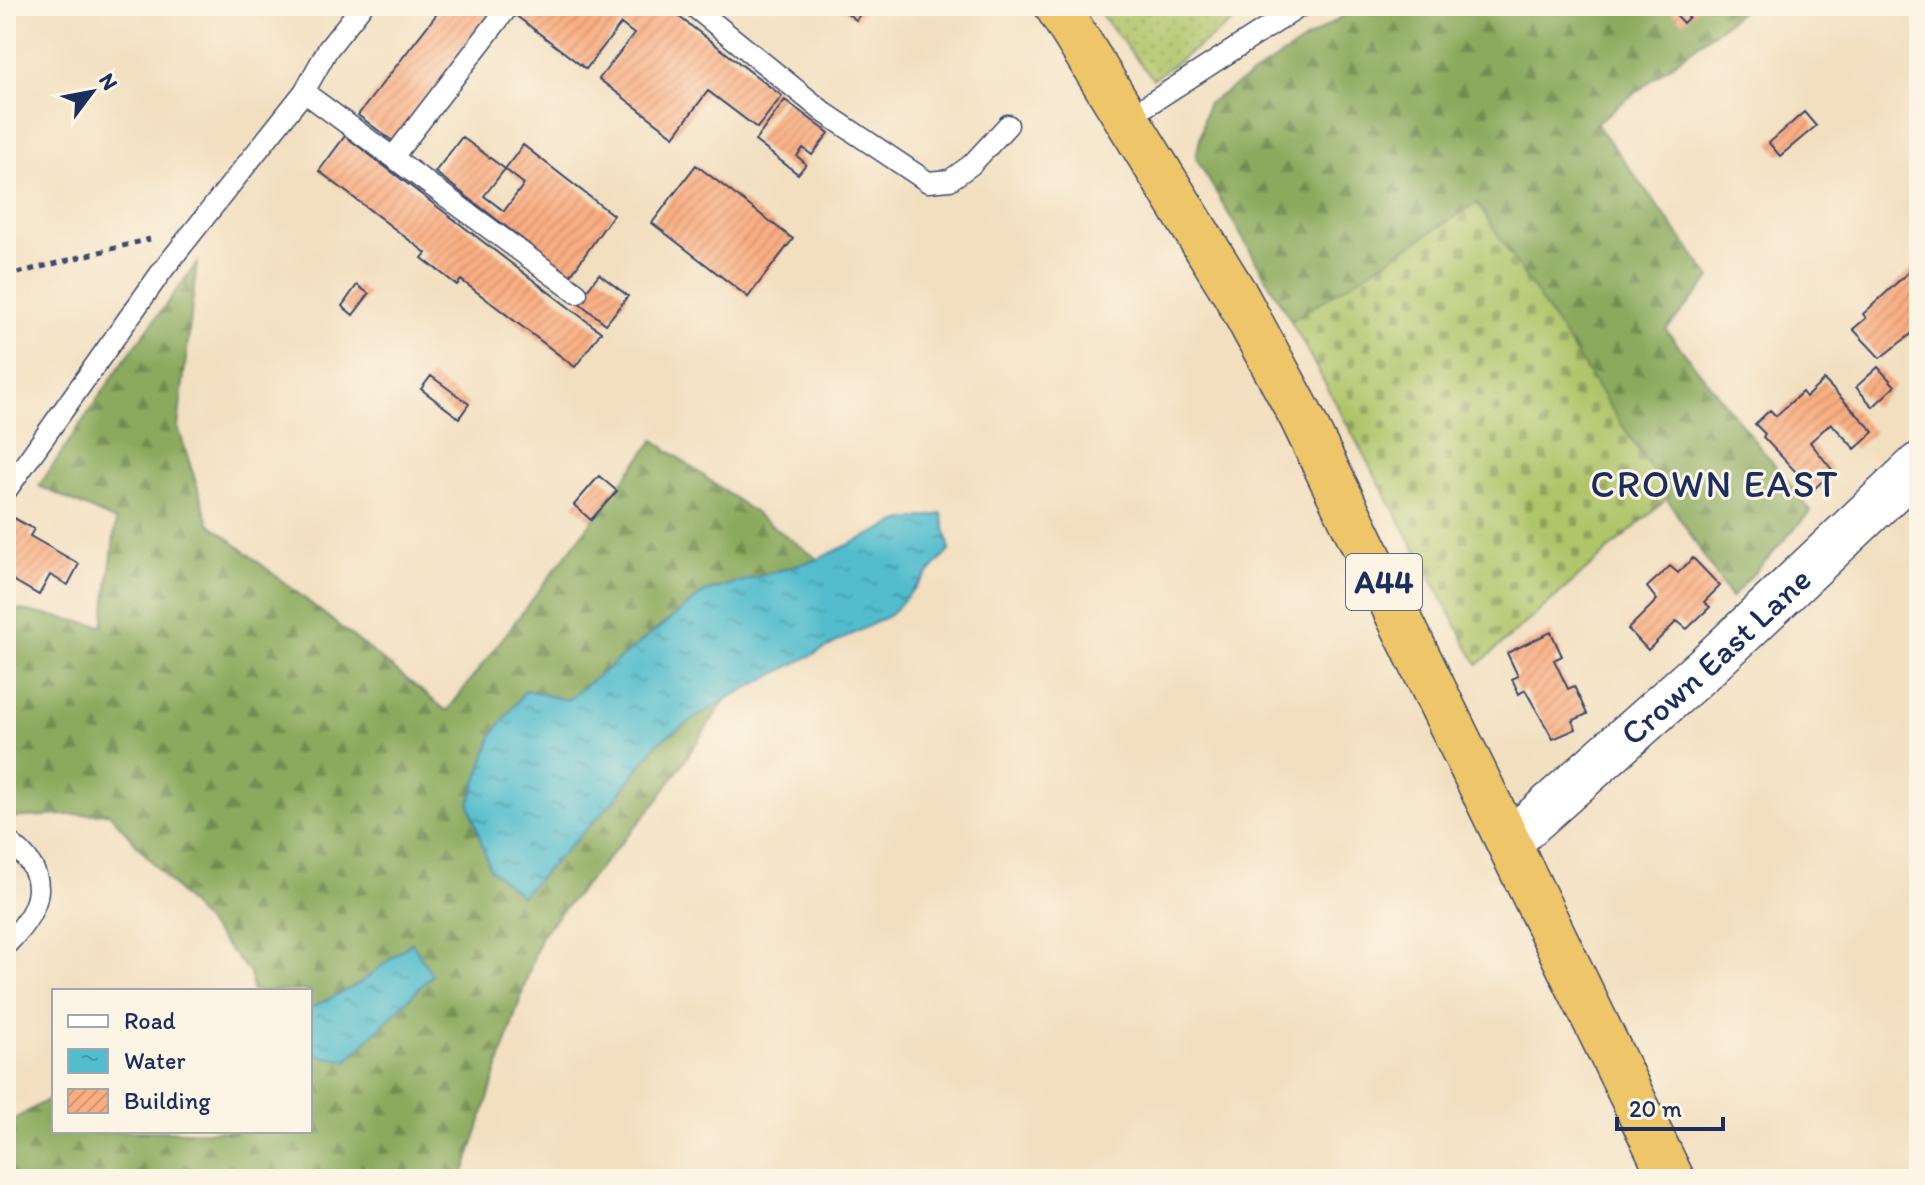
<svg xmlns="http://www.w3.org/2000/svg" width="1925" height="1185" viewBox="0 0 1925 1185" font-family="Itim,sans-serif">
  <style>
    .grass { fill: url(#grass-dots); stroke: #657a64; stroke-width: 2 }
    .forest { fill: url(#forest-firs); stroke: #536c5e; stroke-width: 2 }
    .cemetery { fill: url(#cemetery-stones); stroke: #657a64; stroke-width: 2 }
    .water { fill: url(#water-ripples); stroke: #367696; stroke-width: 2 }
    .building { fill: url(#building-hatch) }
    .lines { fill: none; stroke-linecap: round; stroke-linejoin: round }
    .service-casing { stroke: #3b496d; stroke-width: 23 }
    .tertiary-casing { stroke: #3b496d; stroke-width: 47 }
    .trunk-casing { stroke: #3b496d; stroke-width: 47 }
    .path { stroke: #3b496d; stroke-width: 5; stroke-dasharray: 6 6; stroke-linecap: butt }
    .service { stroke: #fff; stroke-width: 20 }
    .tertiary { stroke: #fff; stroke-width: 44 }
    .trunk { stroke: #eec569; stroke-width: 44 }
    .labels { text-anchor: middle; stroke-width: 6; stroke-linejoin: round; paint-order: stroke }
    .shield { fill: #fcf5e5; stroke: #5e6a86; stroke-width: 2 }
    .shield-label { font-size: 32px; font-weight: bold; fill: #1b2f5e }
    .street-label { font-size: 34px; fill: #1b2f5e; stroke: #fcf5e5 }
    .quarter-label { font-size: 38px; letter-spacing: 2px; fill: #1b2f5e; stroke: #fcf5e5 }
  </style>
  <defs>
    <pattern id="grass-dots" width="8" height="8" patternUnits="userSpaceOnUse" patternTransform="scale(2)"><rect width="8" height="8" fill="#afc569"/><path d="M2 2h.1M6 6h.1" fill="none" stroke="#8ea05a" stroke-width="1.8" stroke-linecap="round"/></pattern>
    <pattern id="forest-firs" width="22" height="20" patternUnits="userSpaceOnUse" patternTransform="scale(2)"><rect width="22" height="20" fill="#8baa5d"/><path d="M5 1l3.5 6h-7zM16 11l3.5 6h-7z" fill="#718b50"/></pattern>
    <pattern id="cemetery-stones" width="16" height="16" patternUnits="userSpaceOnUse" patternTransform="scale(2)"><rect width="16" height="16" fill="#afc569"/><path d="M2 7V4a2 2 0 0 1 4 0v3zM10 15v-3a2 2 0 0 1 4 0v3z" fill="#8ea05a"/></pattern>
    <pattern id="water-ripples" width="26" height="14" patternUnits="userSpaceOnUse" patternTransform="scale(2)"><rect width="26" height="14" fill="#52bdcd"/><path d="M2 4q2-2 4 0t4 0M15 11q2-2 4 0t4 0" fill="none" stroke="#439aaa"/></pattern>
    <pattern id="building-hatch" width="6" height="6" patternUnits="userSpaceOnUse" patternTransform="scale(2)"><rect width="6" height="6" fill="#f9ad81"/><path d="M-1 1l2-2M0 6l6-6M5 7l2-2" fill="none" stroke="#d59572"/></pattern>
  </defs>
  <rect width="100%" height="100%" fill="#fcf5e5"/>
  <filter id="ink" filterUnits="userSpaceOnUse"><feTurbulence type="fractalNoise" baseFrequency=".0125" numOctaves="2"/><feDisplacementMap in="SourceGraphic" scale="16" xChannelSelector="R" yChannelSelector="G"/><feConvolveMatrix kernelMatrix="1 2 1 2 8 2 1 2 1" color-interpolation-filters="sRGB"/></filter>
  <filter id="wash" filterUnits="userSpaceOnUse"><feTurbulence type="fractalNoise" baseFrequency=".006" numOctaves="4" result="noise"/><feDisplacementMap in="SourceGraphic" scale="32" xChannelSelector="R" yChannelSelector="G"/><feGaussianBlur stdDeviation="1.8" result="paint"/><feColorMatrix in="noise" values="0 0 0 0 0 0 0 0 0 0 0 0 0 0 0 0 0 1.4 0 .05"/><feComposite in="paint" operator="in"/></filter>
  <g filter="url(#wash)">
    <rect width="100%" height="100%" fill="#f2dfc0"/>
    <!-- grass -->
    <path class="grass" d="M1094,6H1255L1153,79Z"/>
    <!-- forest -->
    <path class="forest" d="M1358,6H1748L1596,123L1711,278L1666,330L1811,511L1731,598L1477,204L1291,321L1196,158L1207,104Z
      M197,263L178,427L209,523L447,711L654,440L818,559L705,592L567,700L614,801L659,741L726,699L656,803L541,935L462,1179H6V1124L54,1096V1131H310V991H252L250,973L109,813L6,818V607L103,626L116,521L39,486L120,366Z"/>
    <!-- cemetery -->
    <path class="cemetery" d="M1477,203L1669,497L1478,665L1291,321Z"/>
    <!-- water -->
    <path class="water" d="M942,514L950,550L890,615L726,699L659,741L614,801L521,896L490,869L469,804L493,734L526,690L567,700L705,592L818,559L900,521Z
      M412,942L432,975L347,1061L310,1054V1008L359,984Z"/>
    <g id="blocks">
      <!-- building -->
      <path class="building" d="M443,6H501L395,143L358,115Z
        M520,6H665L782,96L757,128L708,91L674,136L599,79L634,34L621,24L586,69L514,14Z
        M838,6H866L856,20Z
        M1667,6H1700L1683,23Z
        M785,100L829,133L812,155L803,148L797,156L806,164L798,174L755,141Z
        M1804,112L1816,126L1780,156L1769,143Z
        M345,136L601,332L575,367L461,280L457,285L422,258L426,253L319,171Z
        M462,137L505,169L484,196L504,211L524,184L505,169L523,145L613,215L570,276L435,172Z
        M696,165L793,239L748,297L652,223Z
        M1917,264L1919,328L1880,358L1853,329L1866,318L1863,314Z
        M599,274L628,296L606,324L578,302Z
        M357,285L369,294L353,315L342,306Z
        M1878,367L1895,386L1873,407L1856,387Z
        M431,376L469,404L459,418L421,389Z
        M1824,380L1874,432L1855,449L1831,423L1810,442L1833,471L1813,490L1763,437L1765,434L1755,424L1770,410L1776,416L1802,392L1806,397Z
        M599,476L617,491L591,520L574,505Z
        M14,518L34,529L30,536L79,564L68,585L50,575L39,595L6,576V532Z
        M1693,558L1720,586L1704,602L1710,607L1687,629L1677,621L1648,650L1628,629L1657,600L1647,587L1670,566L1678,573Z
        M1551,632L1562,656L1554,660L1568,689L1574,686L1587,714L1572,721L1576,729L1553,739L1525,690L1519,694L1512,679L1518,676L1507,653Z"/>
    </g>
  </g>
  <g filter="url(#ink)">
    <use href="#blocks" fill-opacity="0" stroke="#3b496d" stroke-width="2"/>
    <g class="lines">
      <!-- service casing -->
      <g class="service-casing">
        <path id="service" d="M693,6L825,113L928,182L950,180L971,165L1008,125
          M304,92L577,293
          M1129,117L1301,6
          M393,157L509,6
          M6,491L162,271L304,92L328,49L362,6
          M6,840C54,874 43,908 6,945"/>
      </g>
      <!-- tertiary casing -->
      <g class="tertiary-casing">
        <g id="tertiary">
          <path id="s1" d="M1509,842L1709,664L1919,465"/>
        </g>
      </g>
      <!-- trunk casing -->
      <g class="trunk-casing">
        <path id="trunk" d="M1057,6L1235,294L1299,412L1672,1179"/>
      </g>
      <!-- path -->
      <path class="path" d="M6,276L150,239"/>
      <!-- service -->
      <use href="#service" class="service"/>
      <!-- tertiary -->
      <use href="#tertiary" class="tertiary"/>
      <!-- trunk -->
      <use href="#trunk" class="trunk"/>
    </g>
  </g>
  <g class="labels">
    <!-- shield labels -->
    <rect class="shield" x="1346" y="554" width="76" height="56" rx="6"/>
    <g class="shield-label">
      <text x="1384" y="593">A44</text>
    </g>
    <!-- street labels -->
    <g class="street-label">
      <text dy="12" stroke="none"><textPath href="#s1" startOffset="278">Crown East Lane</textPath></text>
    </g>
    <!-- quarter labels -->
    <g class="quarter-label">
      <text x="1715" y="497">CROWN EAST</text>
    </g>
  </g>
  <!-- margin -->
  <rect width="1925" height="1185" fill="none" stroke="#fcf5e5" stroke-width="32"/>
  <!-- legend -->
  <rect x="52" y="989" width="260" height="144" fill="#fcf5e5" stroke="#a2a6af" stroke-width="2"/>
  <rect x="68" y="1015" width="40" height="12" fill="#ffffff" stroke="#a2a6af" stroke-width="2"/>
  <text x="124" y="1029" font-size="24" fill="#1b2f5e">Road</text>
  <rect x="68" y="1049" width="40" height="24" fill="url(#water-ripples)" stroke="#a2a6af" stroke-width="2"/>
  <text x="124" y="1069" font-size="24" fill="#1b2f5e">Water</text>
  <rect x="68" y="1089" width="40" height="24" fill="url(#building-hatch)" stroke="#a2a6af" stroke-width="2"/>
  <text x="124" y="1109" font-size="24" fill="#1b2f5e">Building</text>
  <!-- north arrow -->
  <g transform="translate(92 92) rotate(58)" stroke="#fcf5e5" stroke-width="6" paint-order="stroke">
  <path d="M0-6L14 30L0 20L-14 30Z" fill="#1b2f5e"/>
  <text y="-12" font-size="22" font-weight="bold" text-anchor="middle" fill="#1b2f5e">N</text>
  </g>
  <!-- scale -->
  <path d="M1617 1117v12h106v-12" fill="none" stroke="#1b2f5e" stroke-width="4"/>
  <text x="1629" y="1117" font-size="24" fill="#1b2f5e" stroke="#fcf5e5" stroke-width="6" paint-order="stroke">20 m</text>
</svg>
